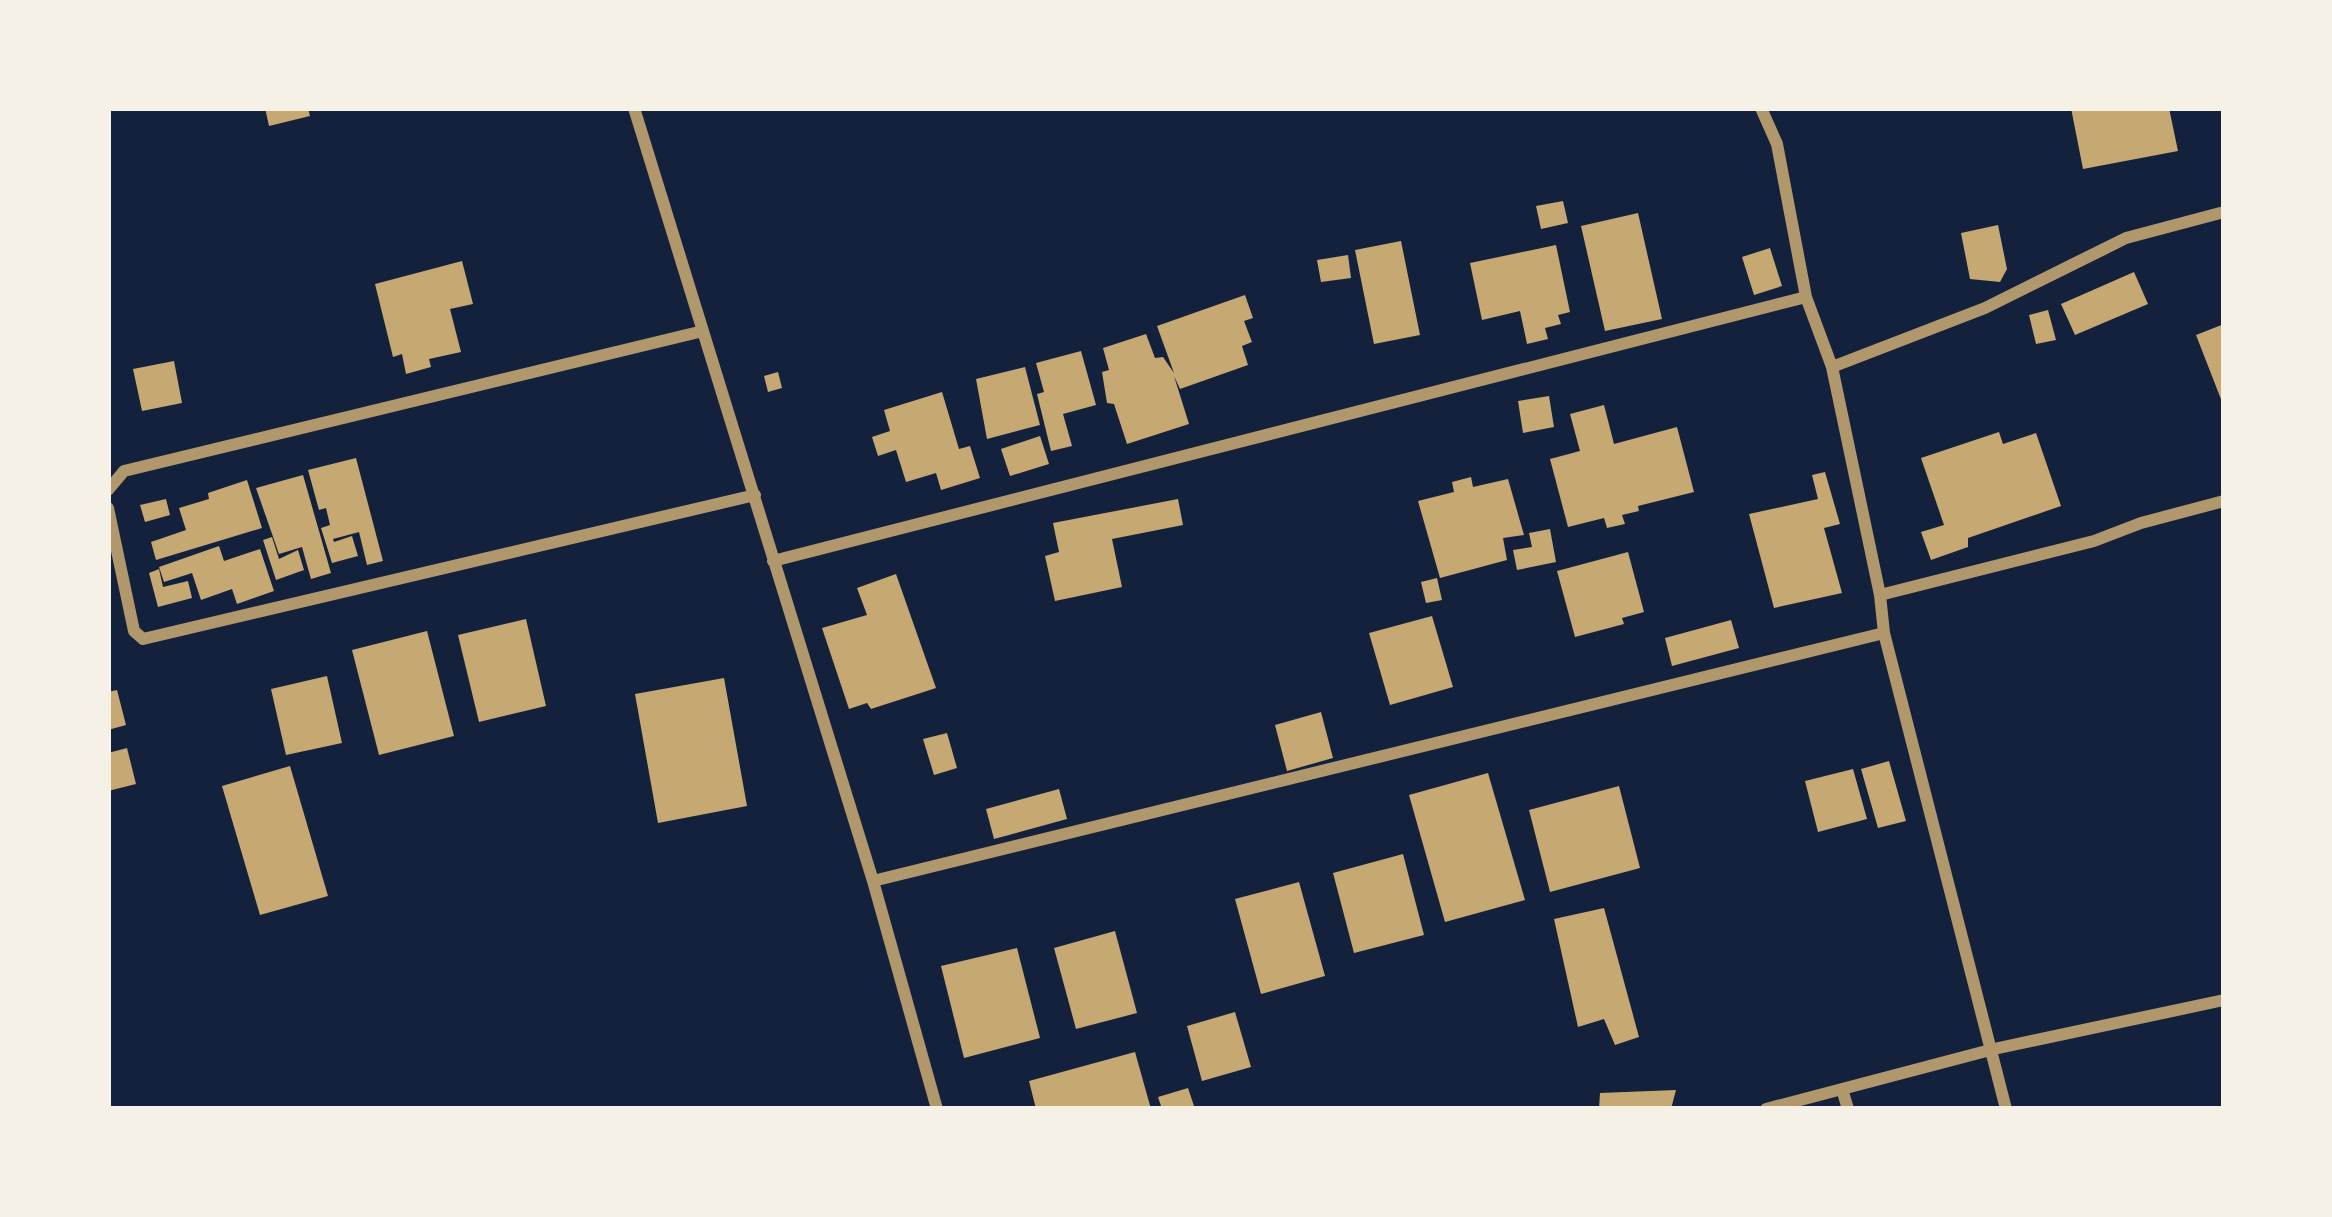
<svg xmlns="http://www.w3.org/2000/svg" width="2332" height="1217" viewBox="0 0 2332 1217" font-family="'Golos Text',sans-serif">
  <style>
    .building { fill: #c6a872 }
    .lines { fill: none; stroke-linecap: round; stroke-linejoin: round }
    .minor { stroke: #b1986c; stroke-width: 12 }
  </style>
  <rect width="100%" height="100%" fill="#14213d"/>
  <!-- building -->
  <path class="building" d="M265,108H308L310,116L269,126Z
    M2071,108H2169L2178,151L2083,169Z
    M1563,201L1568,223L1541,229L1536,206Z
    M1638,213L1662,319L1605,331L1581,226Z
    M1998,225L2007,269L2000,282L1970,279L1961,233Z
    M1401,241L1420,335L1374,344L1355,250Z
    M1556,245L1570,312L1558,315L1561,324L1545,328L1548,339L1527,344L1520,311L1482,320L1470,263Z
    M1770,248L1782,286L1754,295L1742,257Z
    M1348,255L1351,278L1321,282L1317,260Z
    M462,261L473,304L450,309L461,352L429,359L431,367L406,374L402,354L393,357L375,284Z
    M2134,272L2148,304L2075,335L2061,304Z
    M1245,295L1253,318L1244,321L1252,342L1242,346L1248,365L1180,389L1174,376L1189,424L1127,444L1114,404L1107,403L1102,372L1109,370L1103,348L1146,334L1155,358L1163,357L1174,373L1157,326Z
    M2048,310L2056,340L2036,344L2029,315Z
    M2224,324V407L2196,335Z
    M1081,351L1096,405L1063,414L1072,446L1051,451L1037,394L1044,392L1036,363Z
    M174,361L182,403L142,411L133,369Z
    M1025,367L1040,425L987,439L976,379Z
    M778,372L782,388L768,392L764,376Z
    M942,392L959,449L970,446L980,478L941,490L936,473L906,482L896,450L878,456L872,437L890,431L884,410Z
    M1549,396L1554,427L1523,433L1518,401Z
    M1604,405L1614,444L1677,427L1694,492L1638,506L1639,511L1622,515L1625,524L1607,528L1604,518L1568,527L1550,459L1580,451L1570,414Z
    M1999,432L2003,444L2036,433L2061,506L1968,538V547L1931,560L1921,532L1944,525L1921,458Z
    M1040,436L1049,464L1010,476L1001,449Z
    M356,458L383,561L367,565L359,532L333,539L334,542L352,536L358,556L332,563L321,528L330,525L326,508L319,510L308,470Z
    M1825,472L1840,524L1824,528L1842,593L1774,608L1749,514L1818,499L1812,475Z
    M303,475L331,573L311,579L302,547L279,554L256,488Z
    M1471,477L1473,487L1508,479L1524,535L1503,538L1507,560L1440,578L1418,501L1454,492L1452,482Z
    M247,480L262,528L156,560L151,542L186,530L179,508L209,499L208,493Z
    M166,499L170,515L145,522L140,505Z
    M1178,499L1183,525L1112,539L1122,587L1055,601L1045,556L1059,552L1053,523Z
    M1550,529L1556,562L1517,570L1513,550L1532,547L1529,533Z
    M272,537L279,559L298,550L304,570L276,580L263,540Z
    M219,546L224,561L260,549L274,591L237,604L232,589L201,600L192,573L164,582L159,567Z
    M1628,552L1644,612L1622,618L1624,624L1575,637L1557,571Z
    M159,569L163,587L188,581L192,598L158,607L149,573Z
    M896,574L936,688L871,709L867,703L849,709L822,628L867,615L857,588Z
    M1437,578L1442,600L1426,603L1421,582Z
    M1432,616L1453,687L1390,705L1369,633Z
    M526,619L546,706L479,722L458,635Z
    M1731,620L1739,648L1672,666L1665,638Z
    M427,631L454,736L379,755L352,650Z
    M327,676L342,743L286,755L271,689Z
    M724,678L747,806L658,823L635,694Z
    M117,690L126,725L108,730V692Z
    M1321,712L1333,758L1287,771L1275,725Z
    M947,733L957,768L934,775L923,739Z
    M127,748L136,784L108,791V753Z
    M1889,761L1906,821L1878,828L1861,769Z
    M290,766L328,896L260,915L222,786Z
    M1853,769L1867,819L1818,832L1805,781Z
    M1488,773L1525,900L1445,922L1409,795Z
    M1619,786L1640,868L1550,892L1529,810Z
    M1059,789L1067,819L994,839L986,809Z
    M1403,854L1424,935L1354,953L1333,873Z
    M1299,882L1325,976L1261,994L1235,899Z
    M1604,908L1639,1037L1615,1045L1604,1019L1578,1027L1554,919Z
    M1115,931L1137,1013L1076,1029L1054,948Z
    M1017,948L1040,1038L964,1058L941,966Z
    M1235,1012L1251,1067L1202,1081L1187,1026Z
    M1135,1052L1151,1109H1036L1029,1081Z
    M1188,1088L1195,1109H1162L1158,1097Z
    M1676,1090L1671,1109H1599L1600,1093Z"/>
  <g class="lines">
    <!-- minor -->
    <path class="minor" d="M634,108L873,881L937,1109
      M1761,108L1777,144L1806,297L1832,367L1880,595L1884,633L2006,1109
      M1832,367L1985,308L2126,238L2224,212
      M108,490L124,471L703,331
      M108,508L134,631L143,639L755,495
      M773,561L1806,297
      M1880,595L2094,541L2141,523L2224,501
      M873,881L1884,633
      M1842,1089L1848,1109
      M1766,1109L1994,1049L2224,1000"/>
  </g>
  <!-- border -->
  <rect width="2332" height="1217" fill="none" stroke="#f6f1e7" stroke-width="222"/>
</svg>
